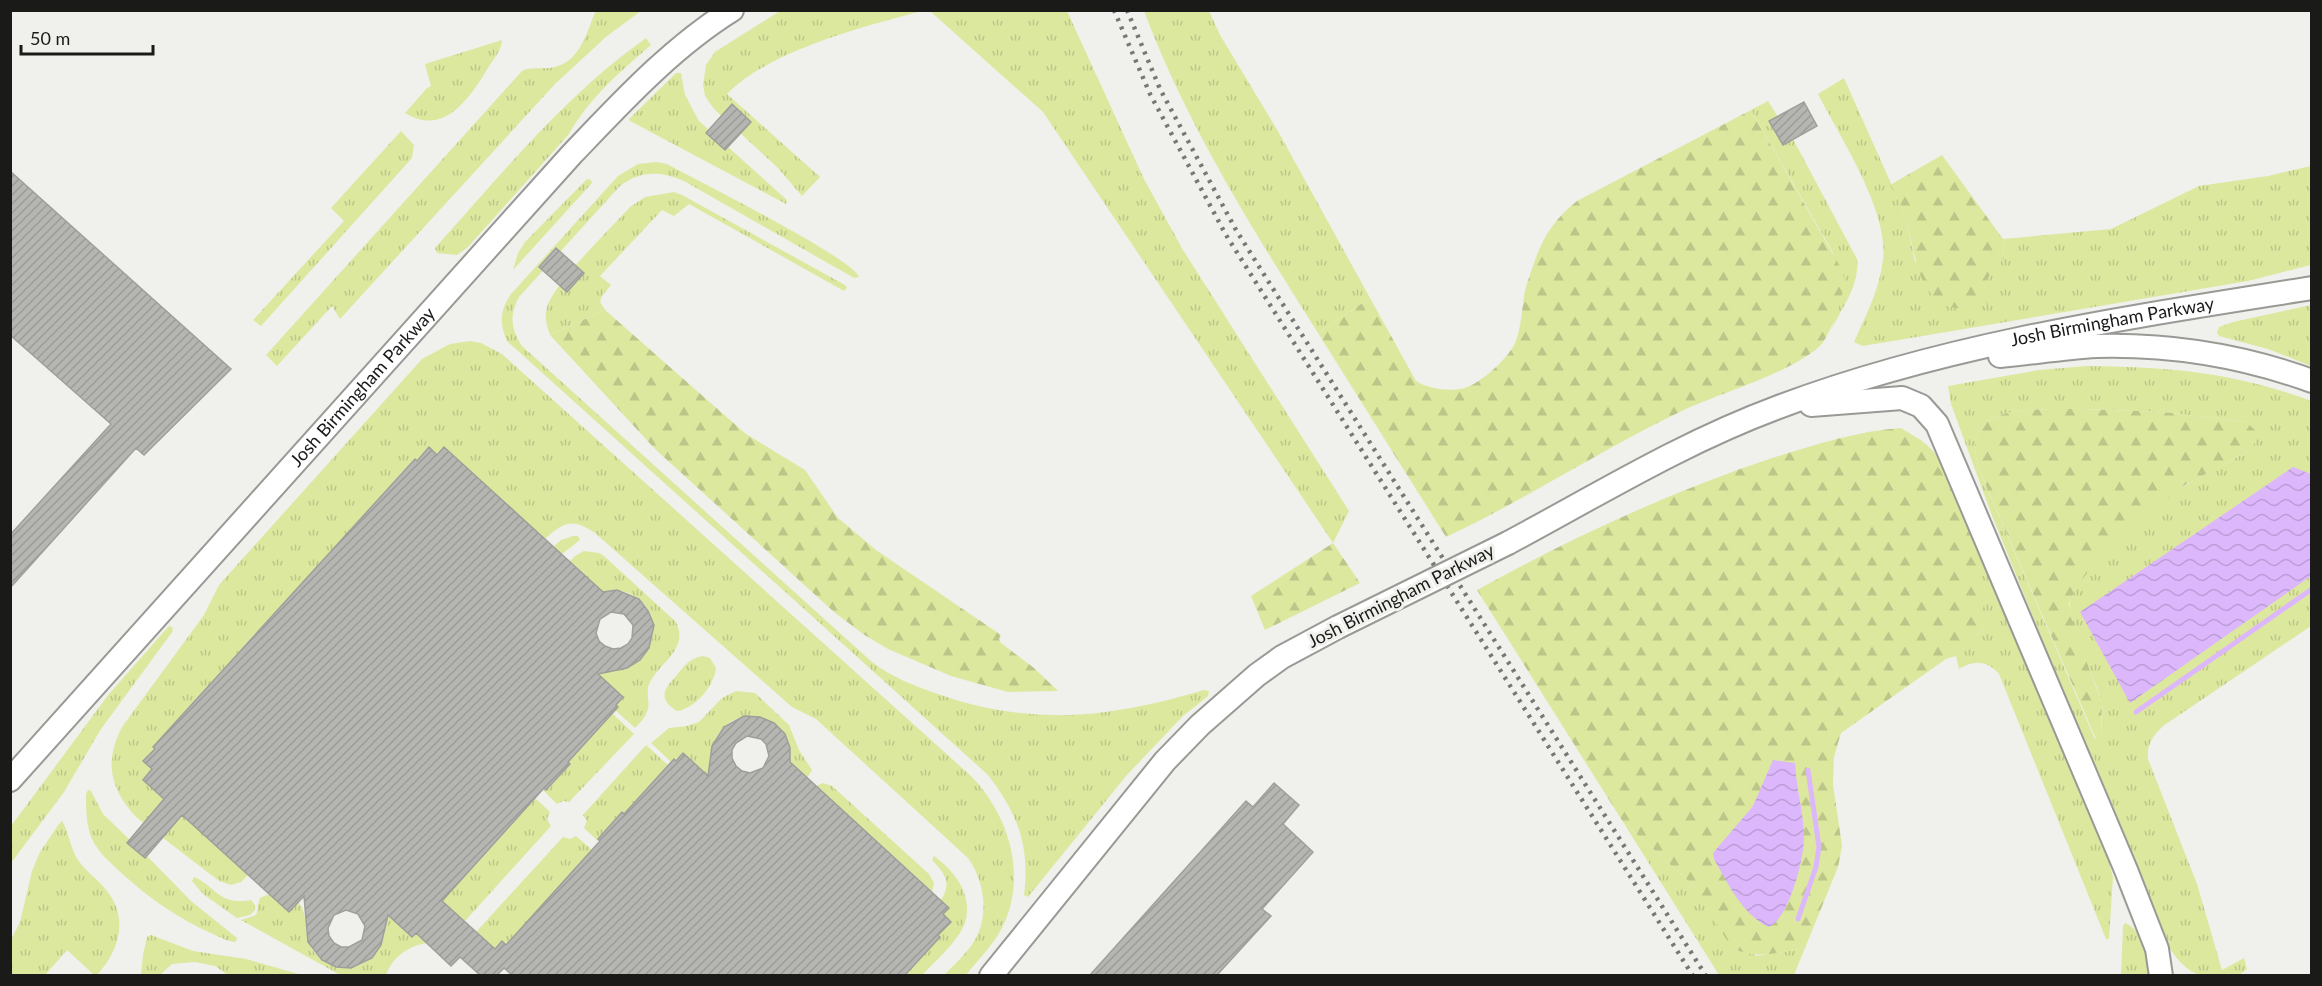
<svg xmlns="http://www.w3.org/2000/svg" width="2322" height="986" viewBox="0 0 2322 986" font-family="Lato,sans-serif">
  <style>
    .grass { fill: url(#grass-tufts); fill-rule: evenodd }
    .forest { fill: url(#forest-firs) }
    .water { fill: url(#water-waves) }
    .lines { fill: none; stroke-linecap: round; stroke-linejoin: round }
    .stream { stroke: #dcb7fc; stroke-width: 5 }
    .building { fill: url(#building-hatch); stroke: #9e9f9b; stroke-width: 1.5; fill-rule: evenodd }
    .secondary-casing { stroke: #999996; stroke-width: 26 }
    .secondary { stroke: #fff; stroke-width: 22 }
    .rail { stroke: #777775; stroke-width: 4.5; stroke-dasharray: 3 6; stroke-linecap: butt }
    .secondary-bridge-casing { stroke: #999996; stroke-width: 26; stroke-linecap: butt }
    .secondary-bridge { stroke: #fff; stroke-width: 22 }
    .labels { text-anchor: middle; stroke-width: 6; stroke-linejoin: round; paint-order: stroke }
    .street-label { font-size: 18px; fill: #1a1a19; stroke: #f0f0ed }
  </style>
  <defs>
    <pattern id="grass-tufts" width="24" height="20" patternUnits="userSpaceOnUse" patternTransform="scale(1.5)"><rect width="24" height="20" fill="#dde89f"/><path d="M3 7l-1-3M5 7V3M7 7l1-3M15 17l-1-3M17 17v-4M19 17l1-3" fill="none" stroke="#bdc688"/></pattern>
    <pattern id="forest-firs" width="22" height="20" patternUnits="userSpaceOnUse" patternTransform="scale(1.5)"><rect width="22" height="20" fill="#dde89f"/><path d="M5 1l3.5 6h-7zM16 11l3.5 6h-7z" fill="#bdc688"/></pattern>
    <pattern id="water-waves" width="16" height="10" patternUnits="userSpaceOnUse" patternTransform="scale(1.5)"><rect width="16" height="10" fill="#dcb7fc"/><path d="M0 5q4-4 8 0t8 0" fill="none" stroke="#bc9dd7"/></pattern>
    <pattern id="building-hatch" width="6" height="6" patternUnits="userSpaceOnUse" patternTransform="scale(1.5)"><rect width="6" height="6" fill="#b5b6b2"/><path d="M-1 1l2-2M0 6l6-6M5 7l2-2" fill="none" stroke="#9b9c98"/></pattern>
  </defs>
  <rect width="100%" height="100%" fill="#f0f0ed"/>
  <!-- grass -->
  <path class="grass" d="M596,10L641,11L607,36L555,84L340,319L332,306L277,366L266,355L522,71C532,66 543,70 555,67C580,61 587,32 596,10Z
    M780,11H922C865,26 768,51 727,94L820,177L802,196L777,167L714,109L705,96L703,85L706,65L715,52Z
    M930,11H1067L1144,179L1183,250L1349,511L1333,543L1043,112Z
    M1144,11H1209L1220,35L1279,133L1370,298L1318,333C1253,230 1187,125 1144,11Z
    M646,38L651,45C621,71 589,98 569,134L468,247L457,255L437,253L435,248C501,175 565,95 646,38Z
    M502,40C502,49 493,60 488,68C469,99 444,137 405,113L427,88L431,86L425,64Z
    M676,73H681L685,95L699,121L787,200L786,204L630,121L629,119Z
    M1844,78L1906,217L1915,262L1985,280L2004,258L2003,239L2111,229L2199,186L2268,176L2311,166V265L2248,281L1863,346L1854,342C1866,315 1880,289 1883,259C1889,211 1840,137 1818,94Z
    M1768,101L1778,117L1770,122L1782,144L1793,139L1857,259C1860,285 1842,308 1831,330L1844,284L1832,251L1751,110Z
    M401,131L414,145L412,158L261,326L253,320L344,221L331,208Z
    M657,162L667,164C694,179 853,258 859,277L854,278L684,181C661,171 641,170 620,186L519,297C509,315 511,329 522,346L872,662C891,677 915,686 938,694C1032,727 1110,718 1204,690L1209,691L1208,696L1183,716L1126,776L1028,897L1024,895C1030,846 1018,814 988,775L507,341C499,323 500,310 511,294L618,176L638,164Z
    M587,179L591,180L592,183L513,270L518,253L525,242Z
    M674,192L682,195L845,285L847,288L844,291L689,204L674,216L662,210L600,276L611,285L602,296L600,302L605,310L550,335C547,326 544,318 547,308C552,285 612,227 630,207L645,197Z
    M2311,305V366L2268,349L2219,336L2217,333L2219,327L2233,322Z
    M470,341L481,343L502,354L971,776C1009,815 1028,876 1002,928C993,945 978,960 966,975H944C954,965 965,955 973,943C990,917 985,882 968,858L816,719L792,707L595,533C573,518 564,521 545,539L444,448L437,455L429,447L417,461L414,459L295,592L283,624L272,615L153,747L155,749L144,761L152,769L143,780L248,875L241,882L231,885L219,881L136,817C110,789 104,762 122,727L204,615L219,585L422,359L450,344Z
    M2087,366C2170,367 2233,372 2311,401V626L2163,726C2152,737 2147,744 2148,759L2197,884L2222,970L2244,958L2247,969L2239,975C2228,975 2211,979 2200,975C2183,970 2172,952 2163,938L1991,513L1951,404L1948,386L2039,370ZM2082,409L2163,412L2246,422L2250,450C2229,462 2206,472 2186,485C2159,501 2069,574 2070,605C2071,638 2092,669 2101,700C2104,711 2101,725 2101,737L2095,739L1978,467C1977,461 1975,454 1975,448C1972,401 2052,410 2082,409Z
    M1972,523L2106,850L2113,877L2109,939H2106L1999,674C1987,660 1974,660 1959,669L1956,656L1984,628Z
    M573,536H578L580,540L562,554L553,547L561,540Z
    M584,551L599,553L604,556L676,622C689,649 661,661 650,682C645,691 650,700 648,709C646,717 640,723 635,728L615,710L617,708L616,705L623,697L606,690L562,610L627,668C658,654 664,609 630,594C620,589 612,592 602,592C596,592 589,590 583,589L590,580L570,561L575,556Z
    M169,626L172,627L173,631L101,729L64,792L11,863V826L109,694Z
    M703,656L710,658L716,668C714,686 695,709 677,711C658,699 663,690 676,676C684,666 690,658 703,656Z
    M736,691L755,693L789,725L799,750L812,770L807,778L790,763C795,712 729,697 713,746L776,805L692,769L696,765L683,753L676,761L674,759L671,762L651,743L669,728L687,726L699,722L722,698Z
    M612,713L634,734L569,802L563,801L557,804L543,790H546L570,764L568,762Z
    M646,745L668,765L624,814L622,813L599,842L584,828L587,821L583,815Z
    M823,783L832,786L929,874L934,883L932,892L816,786Z
    M88,790L91,791L103,814L130,840L128,843L145,858L147,856L191,901L237,938L236,942C229,942 222,938 215,935C178,919 149,898 119,871C109,861 98,852 92,839C86,825 86,809 86,794Z
    M535,798L550,812L547,819L551,826L465,921L459,916L452,922L436,907Z
    M62,821C69,832 70,848 78,860C86,872 99,880 107,891C129,919 119,951 97,975H92L93,974L67,950L45,975H11V940L20,922L32,871L40,852L59,824Z
    M1623,822L1694,886L1713,914L1756,956L1805,948L1794,975H1719Z
    M576,836L592,850L506,945L502,942L489,956L476,932L563,837L570,839Z
    M934,856C959,874 978,903 960,933C950,948 935,962 922,975L905,976L940,937L938,935L951,922L943,914L949,908L941,900C952,883 945,873 932,860Z
    M336,861L412,937L431,916L427,943C407,946 393,957 386,975L342,976L241,920C263,913 254,918 260,898L269,894L298,902C311,917 301,937 315,953C342,985 386,962 385,923Z
    M194,877C216,886 218,906 251,900L255,905V910L250,915L237,918L203,894L192,881Z
    M2125,923C2144,931 2149,957 2148,975L2121,976L2123,926Z
    M151,935L193,951L246,959L302,975H228L215,966L195,962L172,964L160,975H141L143,955L147,937Z"/>
  <!-- forest -->
  <path class="forest" d="M1751,110L1842,270C1843,274 1845,279 1844,283C1843,298 1830,336 1820,346C1790,373 1727,391 1688,408C1605,447 1529,498 1446,537L1318,333L1370,298L1416,381C1429,389 1450,392 1465,388C1481,383 1510,357 1516,341C1521,327 1522,310 1524,296C1525,287 1529,278 1532,269C1541,240 1553,220 1577,201Z
    M1942,155L2003,239L2004,258L1986,280L1992,299C1985,307 1974,310 1963,309C1916,306 1916,253 1906,219C1903,207 1896,196 1890,185Z
    M605,310L746,434L805,470L838,518L876,550L1001,635L999,639L1001,643L1034,668L1058,691L1008,692L951,676L888,649L863,634L834,612L655,449L550,335Z
    M2082,409L2163,412L2246,422L2255,430L2257,439L2250,450L2185,485L2130,528L2102,555L2076,587L2069,603L2074,628L2102,703L2101,737L2096,739L1978,467C1977,461 1975,454 1975,448C1972,401 2052,410 2082,409Z
    M1901,428C1910,434 1921,439 1928,446C1973,488 1984,570 1984,628L1956,656L1946,659L1841,733L1834,757L1833,784L1842,846L1838,867L1805,948C1780,952 1754,961 1731,947L1694,886L1623,822L1477,590C1571,538 1670,492 1772,458C1814,445 1857,431 1901,428Z
    M1333,543L1360,583L1265,630L1251,596Z"/>
  <!-- water -->
  <path class="water" d="M2293,467L2311,474V576L2130,703L2080,612Z
    M1773,760L1795,763C1796,788 1804,813 1804,838C1804,859 1789,918 1769,927C1743,916 1727,882 1714,859L1713,853L1753,806Z"/>
  <g class="lines">
    <!-- stream -->
    <path class="stream" d="M2136,712L2312,589
      M1798,919L1816,867L1819,847L1808,770"/>
  </g>
  <!-- building -->
  <path class="building" d="M1804,102L1817,126L1783,145L1769,121Z
    M732,104L751,122L725,150L706,133Z
    M10,171L231,369L144,455L136,448L10,588V535L111,424L10,335Z
    M556,248L584,273L567,292L539,267Z
    M429,447L437,455L444,447L603,592L617,590L639,599L648,611L654,625L649,648L640,660L627,668L598,674L623,697L616,705L618,707L568,762L570,764L546,790L544,788L442,901L495,949L502,941L506,945L600,841L598,839L622,812L624,814L674,759L676,761L683,753L708,776L712,746L724,727L744,716L760,717L774,723L785,734L790,748V762L949,908L943,914L951,922L938,935L940,937L905,975H512L504,968L497,975H480L460,957L451,966L416,933L412,937L388,915L381,945L372,958L351,968L336,967L322,960L308,942L304,896L289,912L182,815L145,858L127,843L164,799L143,780L152,769L143,761L155,749L153,747L415,459L417,461ZM611,612L624,614L633,625L632,638L628,644L621,648L613,649L605,646L599,641L596,633L600,619ZM747,736L761,739L766,744L769,756L763,768L750,773L742,771L736,766L732,758V750L736,743ZM346,910L358,914L365,926L362,940L349,947H341L334,943L329,936L328,928L334,915Z
    M1274,783L1299,805L1283,824L1313,852L1262,909L1271,916L1217,975H1090L1246,801L1253,807Z"/>
  <g class="lines">
    <!-- secondary casing -->
    <g class="secondary-casing">
      <g id="secondary">
        <path d="M2000,356C2032,353 2064,348 2096,346C2169,344 2243,356 2312,381"/>
        <path d="M1811,405L1902,398L1921,406L1937,424L2126,870L2157,949L2161,976"/>
        <path id="s1" d="M1508,543C1596,496 1682,443 1776,408C1947,343 2131,317 2312,288"/>
        <path id="s2" d="M10,780L572,154C621,103 671,48 732,10"/>
        <path d="M991,976L1165,761L1200,725L1257,675L1282,657L1338,627"/>
      </g>
    </g>
    <!-- secondary -->
    <use href="#secondary" class="secondary"/>
    <!-- rail -->
    <path class="rail" d="M1114,10L1150,94L1226,235L1693,976
      M1127,10L1160,89L1236,230L1706,976"/>
    <!-- secondary-bridge casing -->
    <g class="secondary-bridge-casing">
      <path id="secondary-bridge" d="M1338,627L1508,543"/>
    </g>
    <!-- secondary-bridge -->
    <use href="#secondary-bridge" class="secondary-bridge"/>
  </g>
  <g class="labels">
    <!-- street labels -->
    <g class="street-label">
      <text dy="6" stroke="none"><textPath href="#s1" startOffset="648">Josh Birmingham Parkway</textPath></text>
      <text dy="6" stroke="none"><textPath href="#s2" startOffset="528">Josh Birmingham Parkway</textPath></text>
      <text transform="translate(1401 596) rotate(-27)" y="6">Josh Birmingham Parkway</text>
    </g>
  </g>
  <!-- border -->
  <rect width="2322" height="986" fill="none" stroke="#1a1a19" stroke-width="24"/>
  <!-- scale -->
  <path d="M21 45v9h132v-9" fill="none" stroke="#1a1a19" stroke-width="3"/>
  <text x="30" y="45" font-size="18" fill="#1a1a19" stroke="#f0f0ed" stroke-width="4.5" paint-order="stroke">50 m</text>
</svg>
